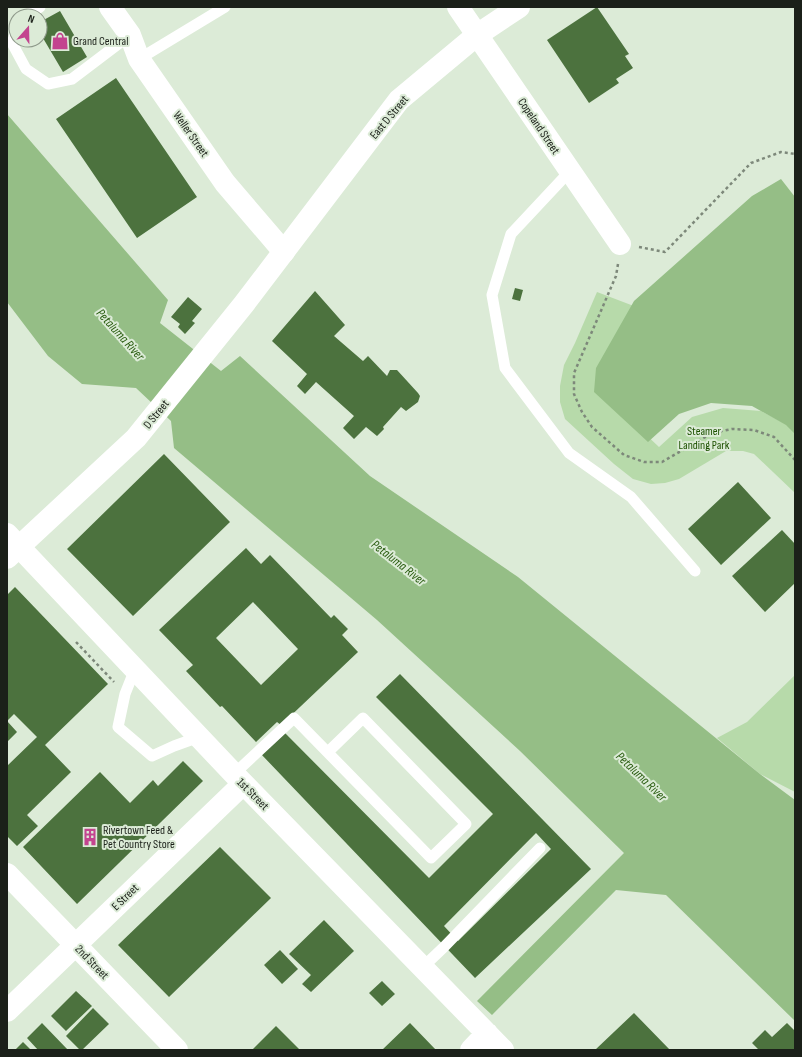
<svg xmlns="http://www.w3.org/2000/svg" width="802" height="1057" viewBox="0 0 802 1057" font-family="'Sofia Sans Condensed',sans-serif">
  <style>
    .green { fill: #b7daaa }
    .water { fill: #95be86 }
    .building { fill: #4c723e; fill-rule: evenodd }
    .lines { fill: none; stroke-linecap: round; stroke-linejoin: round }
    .path { stroke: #7d887a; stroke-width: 2.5; stroke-dasharray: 3 3; stroke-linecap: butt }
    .lane { stroke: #fff; stroke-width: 11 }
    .street { stroke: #fff; stroke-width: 22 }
    .secondary { stroke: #fff; stroke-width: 22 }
    .labels { text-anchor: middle; stroke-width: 4; stroke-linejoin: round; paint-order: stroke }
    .poi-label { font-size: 12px; fill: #1b2019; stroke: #dcebd7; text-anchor: start }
    .street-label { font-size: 12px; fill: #1b2019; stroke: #dcebd7 }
    .park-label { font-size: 12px; fill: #1d5100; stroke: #dcebd7 }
    .water-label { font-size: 13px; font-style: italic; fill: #275a0d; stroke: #dcebd7 }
  </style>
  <rect width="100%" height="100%" fill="#dcebd7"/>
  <!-- green -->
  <path class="green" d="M597,292L639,308L602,393L659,447L692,417L723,408L761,411L795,429V493L754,454L743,451H726L679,479L665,483L651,484L633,479L614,464L565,419L560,402V386L564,365L575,343Z
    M795,675V792L760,774L717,738L747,722Z"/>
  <!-- water -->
  <path class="water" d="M7,114L168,300L160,323L221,371L240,356L370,476L518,577L760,774L795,800V1021L666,895L616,890L492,1015L477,1001L624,853L520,751L377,620L174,448L171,421L136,388L82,384L48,356L7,302Z
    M781,179L795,197V434L786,425L752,406L711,403L679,414L648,442L594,392L596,368L634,301L752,196Z"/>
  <!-- building -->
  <path class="building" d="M597,7L629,54L625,56L633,68L616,79L619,83L589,103L547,40Z
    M60,11L87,57L63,72L40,33V22Z
    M116,78L197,197L137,238L56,119Z
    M515,288L523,290L520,301L512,299Z
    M315,291L345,325L334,336L363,361L368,356L387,376L390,370H397L418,393L420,396L418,402L406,411L401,407L383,427L384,429L377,436L366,427L354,439L343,428L354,416L316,382L305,394L297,386L307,374L272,341Z
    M188,297L202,309L192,321L195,323L185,334L178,327L180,324L171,317Z
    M164,454L230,522L133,616L67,549Z
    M738,482L771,518L721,565L688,529Z
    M782,530L795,544V583L765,612L732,576Z
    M246,548L261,564L270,555L331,618L334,615L348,629L342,635L358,652L281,725L277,722L256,742L222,706L220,707L186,671L193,665L159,630ZM253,602L298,649L261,685L216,638Z
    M15,587L108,684L45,745L71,772L27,815L38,826L17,846L7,836V766L37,737L14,714L7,721V595Z
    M400,674L591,869L475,978L261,754L284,732L429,878L493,814L376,697ZM536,833L551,849L458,941L444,926Z
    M7,721L17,732L7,742Z
    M183,761L203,781L77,904L23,847L100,772L130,803L153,780L158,786Z
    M220,847L271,898L169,997L118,945Z
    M324,920L354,951L311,992L302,984L311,975L289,954Z
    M280,950L298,969L282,984L264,965Z
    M382,981L395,994L382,1006L369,993Z
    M76,991L92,1006L66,1031L51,1016Z
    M93,1008L109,1024L82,1050H80L66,1036Z
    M634,1013L670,1050H595Z
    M42,1023L68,1050H38L27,1038Z
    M410,1023L436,1050H382Z
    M787,1023L795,1031V1050H759L752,1043L765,1030L772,1037Z
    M276,1026L300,1050H252Z
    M23,1042L31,1050H15Z"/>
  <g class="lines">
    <!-- path -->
    <path class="path" d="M639,247L665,252L751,163L781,152L795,154
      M618,264L616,276L574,373V394L582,412L592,427L624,455L644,462H662L712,433L732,429L754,430L774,437L795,460
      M76,642L114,682"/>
    <!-- lane -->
    <path class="lane" d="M26,16L40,7
      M16,31L12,43L26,69L48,84L72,79L130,35
      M139,59L225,7
      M570,171L511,234L492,295L505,368L569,453L631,497L695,571
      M135,669L125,694L118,727L152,756L174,746L199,737
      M234,774L294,718L431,858L466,824L363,718L328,752
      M423,967L444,947L540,848"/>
    <!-- street -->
    <path class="street" d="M110,7L130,35L139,59L225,183L284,252
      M458,7L620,244
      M7,534L234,774L503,1050
      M7,874L177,1050
      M7,1011L243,784
      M471,1050L487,1033"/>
    <!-- secondary -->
    <path class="secondary" d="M7,558L136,438L244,304L399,100L477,35L519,7"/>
  </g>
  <!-- icons -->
  <defs>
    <g id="shop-bare" transform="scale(1.38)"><path d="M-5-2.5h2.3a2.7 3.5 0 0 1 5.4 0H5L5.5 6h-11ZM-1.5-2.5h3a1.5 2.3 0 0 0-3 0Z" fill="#c3448f" stroke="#dcebd7" stroke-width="2.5" paint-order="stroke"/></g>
    <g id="building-bare" transform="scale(1.38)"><path d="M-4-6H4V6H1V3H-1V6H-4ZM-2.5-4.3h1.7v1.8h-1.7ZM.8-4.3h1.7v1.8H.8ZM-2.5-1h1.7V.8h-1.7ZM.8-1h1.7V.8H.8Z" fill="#c3448f" stroke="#dcebd7" stroke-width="2.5" paint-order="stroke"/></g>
  </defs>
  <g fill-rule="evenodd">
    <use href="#shop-bare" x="60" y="41"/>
    <use href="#building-bare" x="90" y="837"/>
  </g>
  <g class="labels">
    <!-- poi labels -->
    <g class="poi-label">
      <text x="73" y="45">Grand Central</text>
      <text x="103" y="834">Rivertown Feed &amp;<tspan x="103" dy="14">Pet Country Store</tspan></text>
    </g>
    <!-- street labels -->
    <g class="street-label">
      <text transform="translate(389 117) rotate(-50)" y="4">East D Street</text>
      <text transform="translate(539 126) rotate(56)" y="4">Copeland Street</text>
      <text transform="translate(191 134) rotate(55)" y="4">Weller Street</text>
      <text transform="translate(156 414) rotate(-51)" y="4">D Street</text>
      <text transform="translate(253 794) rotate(45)" y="4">1st Street</text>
      <text transform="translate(125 897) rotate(-44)" y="4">E Street</text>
      <text transform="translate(92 962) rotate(46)" y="4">2nd Street</text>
    </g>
    <!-- park labels -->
    <g class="park-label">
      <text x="704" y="435">Steamer<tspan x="704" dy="14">Landing Park</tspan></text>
    </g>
    <!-- water labels -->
    <g class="water-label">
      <text transform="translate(121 334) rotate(48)" y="5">Petaluma River</text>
      <text transform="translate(399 562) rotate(38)" y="5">Petaluma River</text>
      <text transform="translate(642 776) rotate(44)" y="5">Petaluma River</text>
    </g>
  </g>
  <!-- border -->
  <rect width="802" height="1057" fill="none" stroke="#1b2019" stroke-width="16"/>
  <!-- north arrow -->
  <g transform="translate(28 28) rotate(20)"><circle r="19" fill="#dcebd7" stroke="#8f9a8b"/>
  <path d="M0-3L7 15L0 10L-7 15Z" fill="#c3448f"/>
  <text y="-6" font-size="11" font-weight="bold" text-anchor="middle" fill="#1b2019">N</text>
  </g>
</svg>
